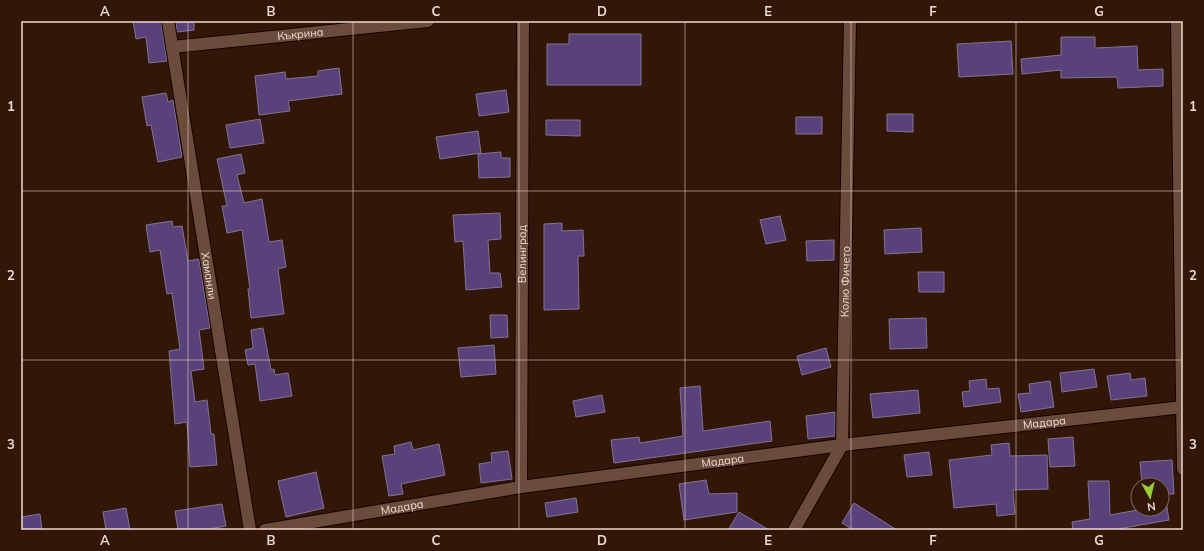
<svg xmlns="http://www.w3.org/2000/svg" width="1204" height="551" viewBox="0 0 1204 551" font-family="Mulish,sans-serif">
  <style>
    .building { fill: #594279; stroke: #807493 }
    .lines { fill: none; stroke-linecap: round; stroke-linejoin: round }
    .street-casing { stroke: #180300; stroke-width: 14 }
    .street { stroke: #6b4c3c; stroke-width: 12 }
    .grid { fill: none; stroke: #eddad1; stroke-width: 1; stroke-opacity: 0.55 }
    .labels { text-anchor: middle; stroke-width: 3.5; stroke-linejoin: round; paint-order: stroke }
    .street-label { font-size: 11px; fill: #eddad1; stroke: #321708 }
    .neatline { fill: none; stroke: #eddad1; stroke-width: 1.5 }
    .grid-label { font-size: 13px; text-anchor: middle; font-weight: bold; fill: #eddad1 }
  </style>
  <rect width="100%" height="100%" fill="#321708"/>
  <!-- building -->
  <path class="building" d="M133,21H161L167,61L149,63L146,37L136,39Z
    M176,21H194V30L177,32Z
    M569,34H641V85H547V44H569Z
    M1061,37H1095V48L1137,46L1138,70L1163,69V86L1118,88L1117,77L1061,78V70L1022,74L1021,59L1061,55Z
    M1011,41L1013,74L959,77L957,44Z
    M339,68L342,94L288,101L290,111L259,115L255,76L285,72L286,79L318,76V71Z
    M506,90L509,112L479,116L476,94Z
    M166,93L168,102L173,100L182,157L158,162L151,125L147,126L142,97Z
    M887,114H913V132L887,131Z
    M796,117H822V134H796Z
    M260,119L264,143L230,148L226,125Z
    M546,120H580V136L546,135Z
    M478,131L481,153L440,159L436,137Z
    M501,152V158H510V177L479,178L478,154Z
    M241,154L245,173L237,175L244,203L262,199L269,242L282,240L286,267L278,269L284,314L251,318L248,289H250L242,230L227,233L222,206H227L217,159Z
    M500,213L501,239L488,240L490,273H500L502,287L466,290L463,241L455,242L453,215Z
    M780,216L786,240L766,244L760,220Z
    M172,221L173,227L182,226L188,261L199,259L210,328L199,330L204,369L191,371L195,402L207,400L211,434H214L217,465L190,467L187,422L175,424L169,351L180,349L172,293L167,294L160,250L150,252L146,225Z
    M562,223V231L583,230L584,256H578L579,309L544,310V224Z
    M921,228L922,252L885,254L884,230Z
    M834,240V260L807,261L806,241Z
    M918,272H944V292H919Z
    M490,315H507L508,337L491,338Z
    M926,318L927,348L890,349L889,319Z
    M263,328L271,370L274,369L275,375L288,373L292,396L260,401L255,364L248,365L245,350L253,348L251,330Z
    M494,345L496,374L461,377L458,348Z
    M826,348L831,367L802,375L797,356Z
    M1094,369L1097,387L1062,392L1060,373Z
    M1130,373L1131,380L1145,378L1147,396L1111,400L1107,376Z
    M986,379L987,389L999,388L1001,402L964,407L962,392L970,391L969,381Z
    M1050,381L1054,407L1021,412L1018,394L1030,393L1029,384Z
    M700,386L703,431L770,421L772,441L614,463L611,440L639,437L640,443L683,436L680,388Z
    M918,390L920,413L873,418L870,394Z
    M602,395L605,412L576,417L573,401Z
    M835,412V436L808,439L806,416Z
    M1073,437L1075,466L1050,467L1048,439Z
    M411,442L413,450L439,444L445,475L401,484L403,494L389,496L382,456L395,454L394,446Z
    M1009,443L1010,456L1047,455L1048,489L1013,490L1015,514L997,516L996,504L954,508L949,460L992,455L991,445Z
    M508,451L512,479L481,483L479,464L492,462L491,453Z
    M929,452L932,475L907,477L904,455Z
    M1172,460L1174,494H1165L1169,520L1112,530H1073L1072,522L1090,519L1088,481H1109L1110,515L1143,509H1162V485H1142L1140,462Z
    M316,472L324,508L286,517L278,481Z
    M706,480L709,494L737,493V512L684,520L679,484Z
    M576,498L578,512L547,517L545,503Z
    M854,503L897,530H853L842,523Z
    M222,504L226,526L203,530H178L175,511Z
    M126,508L130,530H106L103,512Z
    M739,512L769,530H728Z
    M40,514L42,530H21V517Z"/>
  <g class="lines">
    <!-- street casing -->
    <g class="street-casing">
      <g id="street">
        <path id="s1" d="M168,21L250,530"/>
        <path d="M1177,21L1183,469"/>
        <path id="s2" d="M172,47L428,21"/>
        <path id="s3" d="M521,487L523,21"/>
        <path id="s4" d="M265,530L521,487L842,445L1183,407"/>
        <path id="s5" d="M794,530L842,445L850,21"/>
      </g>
    </g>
    <!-- street -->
    <use href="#street" class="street"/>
  </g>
  <!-- grid -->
  <path class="grid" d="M188,21V530M353,21V530M519,21V530M685,21V530M851,21V530M1016,21V530M21,191H1183M21,360H1183"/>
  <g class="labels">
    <!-- street labels -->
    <g class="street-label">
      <text dy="4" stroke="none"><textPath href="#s2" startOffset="129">Къкрина</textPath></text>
      <text dy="4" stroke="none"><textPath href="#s3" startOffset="233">Велинград</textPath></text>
      <text dy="4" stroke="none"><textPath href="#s1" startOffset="258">Хаманли</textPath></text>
      <text dy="4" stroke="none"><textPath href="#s5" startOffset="261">Колю Фичето</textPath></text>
      <text dy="4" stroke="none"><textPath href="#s4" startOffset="787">Мадара</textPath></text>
      <text dy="4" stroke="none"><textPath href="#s4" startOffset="463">Мадара</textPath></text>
      <text dy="4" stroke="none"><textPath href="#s4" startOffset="139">Мадара</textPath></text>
    </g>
  </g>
  <!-- border -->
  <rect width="1204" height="551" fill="none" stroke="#321708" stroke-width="44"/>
  <!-- north arrow -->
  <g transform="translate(1150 497) rotate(172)"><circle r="19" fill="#321708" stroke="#7d6558"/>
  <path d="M0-3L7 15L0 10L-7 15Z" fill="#9bcb34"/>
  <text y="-6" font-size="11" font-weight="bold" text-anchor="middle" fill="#eddad1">N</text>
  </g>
  <rect x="22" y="22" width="1160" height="507" class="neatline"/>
  <g class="grid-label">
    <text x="105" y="16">A</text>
    <text x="271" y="16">B</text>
    <text x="436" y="16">C</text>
    <text x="602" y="16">D</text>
    <text x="768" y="16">E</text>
    <text x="933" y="16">F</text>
    <text x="1099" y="16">G</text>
    <text x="11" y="111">1</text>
    <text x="1193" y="111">1</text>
    <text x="11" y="280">2</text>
    <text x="1193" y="280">2</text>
    <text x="11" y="449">3</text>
    <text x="1193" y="449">3</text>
    <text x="105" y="545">A</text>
    <text x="271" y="545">B</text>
    <text x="436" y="545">C</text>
    <text x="602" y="545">D</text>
    <text x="768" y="545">E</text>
    <text x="933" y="545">F</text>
    <text x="1099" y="545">G</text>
  </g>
</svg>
